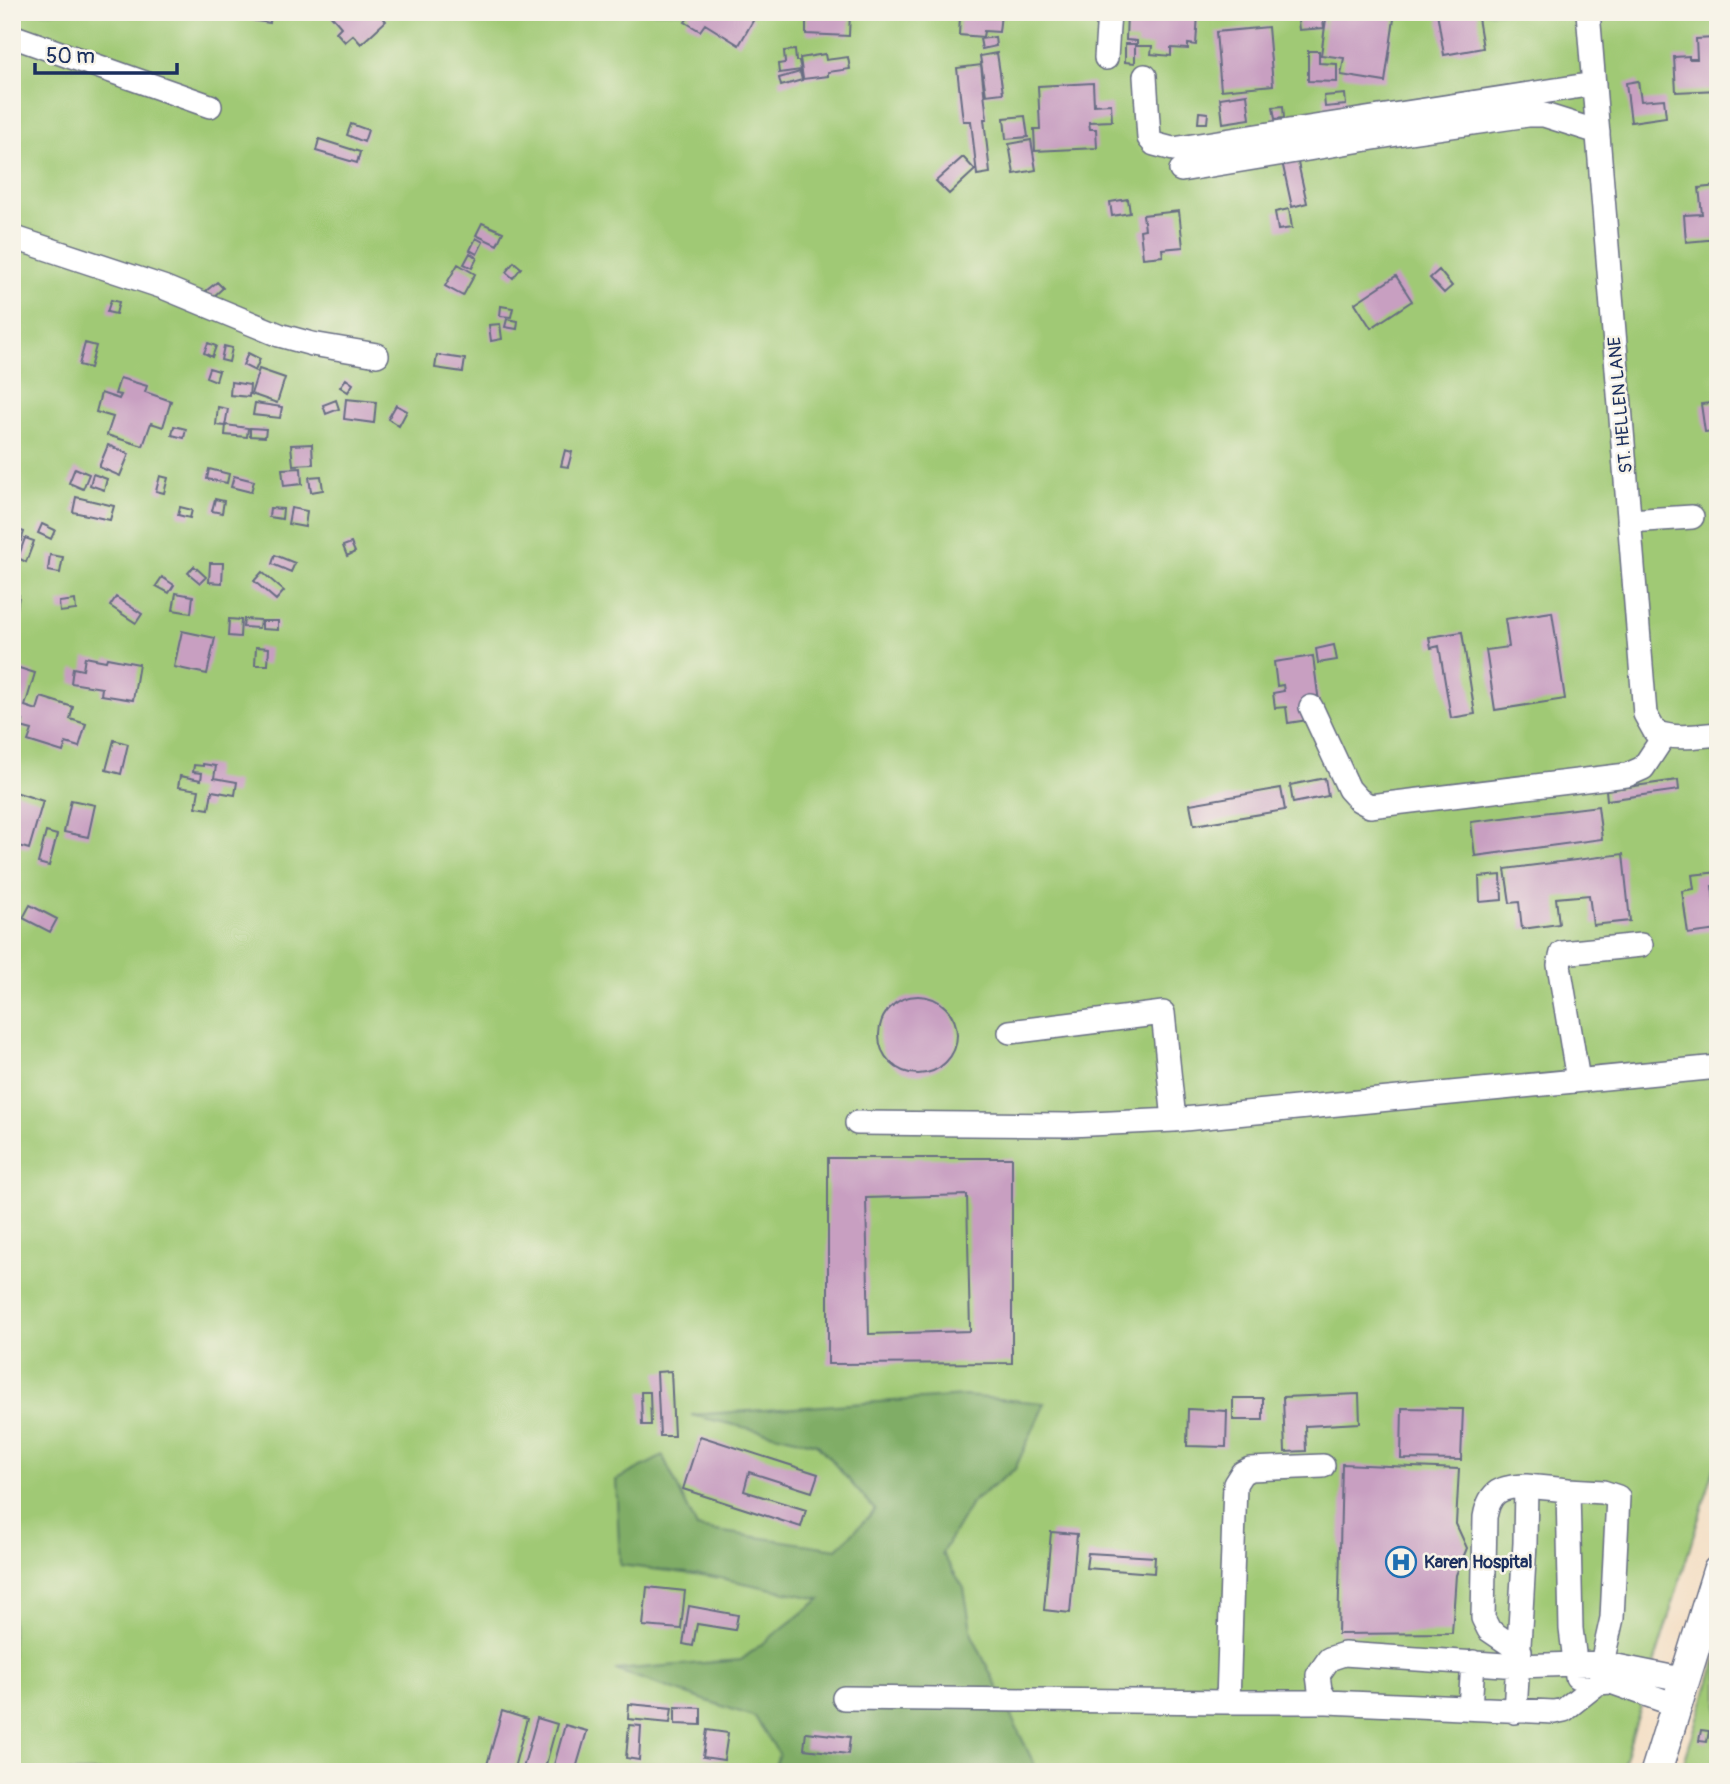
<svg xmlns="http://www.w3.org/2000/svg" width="1730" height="1784" viewBox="0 0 1730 1784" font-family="Pangolin,sans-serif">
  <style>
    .green { fill: #a0c975; stroke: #5e7c6a; stroke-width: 2 }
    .forest { fill: #80ad66; stroke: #4e6e62; stroke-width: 2 }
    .building { fill: #c89fc1; fill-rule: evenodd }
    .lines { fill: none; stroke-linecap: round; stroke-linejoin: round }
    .minor-casing { stroke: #676d83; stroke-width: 26 }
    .major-casing { stroke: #676d83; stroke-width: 33 }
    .minor { stroke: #fff; stroke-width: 23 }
    .major { stroke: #fff; stroke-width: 30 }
    .labels { text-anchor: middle; stroke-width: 5; stroke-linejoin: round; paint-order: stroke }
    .street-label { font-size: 18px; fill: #1b2f5e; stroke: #f7f3e8 }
    .poi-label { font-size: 18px; font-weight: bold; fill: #1b2f5e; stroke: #f7f3e8; text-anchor: start }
  </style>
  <rect width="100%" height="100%" fill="#f7f3e8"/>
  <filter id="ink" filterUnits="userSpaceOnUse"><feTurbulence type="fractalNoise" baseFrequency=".0143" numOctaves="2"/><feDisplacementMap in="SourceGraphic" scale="14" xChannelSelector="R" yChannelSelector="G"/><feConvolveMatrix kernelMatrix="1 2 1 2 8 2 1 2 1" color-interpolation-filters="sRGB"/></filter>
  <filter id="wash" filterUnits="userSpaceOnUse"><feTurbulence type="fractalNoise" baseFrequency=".00686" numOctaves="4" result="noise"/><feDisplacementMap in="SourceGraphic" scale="28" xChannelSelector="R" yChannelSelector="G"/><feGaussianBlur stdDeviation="1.57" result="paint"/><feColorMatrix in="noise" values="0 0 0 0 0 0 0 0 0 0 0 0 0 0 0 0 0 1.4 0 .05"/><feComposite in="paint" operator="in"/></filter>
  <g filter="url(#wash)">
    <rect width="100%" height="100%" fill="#f4e0c7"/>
    <!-- green -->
    <path class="green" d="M12,12H1718V1456L1621,1772H12Z
      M1718,1655V1772H1681Z"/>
    <!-- forest -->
    <path class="forest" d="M964,1396L1045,1403L1015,1469L972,1502L942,1553L964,1588L972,1635L1038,1772H773L779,1754L755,1717L615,1670L741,1660L820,1599L710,1576L620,1565L616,1480L663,1456L697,1528L837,1549L875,1510L817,1444L691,1415Z"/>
    <g id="blocks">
      <!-- building -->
      <path class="building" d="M221,12H271L270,23L220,15Z
        M328,12H378L386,21L361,44L353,35L345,42L336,32L341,27Z
        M687,12H744L754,19L739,45L705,24L700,31L685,22L690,15Z
        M788,12H850L849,36L806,34V16L788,15Z
        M1032,12H1055L1054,18L1032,17Z
        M1127,12L1198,14L1196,45L1188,44V49L1171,48V56L1151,54L1152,46H1137V41L1126,40Z
        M1297,12H1322L1324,28L1299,30Z
        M1327,12H1395L1385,82L1341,75L1344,58L1321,55Z
        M1437,12H1477L1483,48L1444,55Z
        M983,13L1001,14L999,32L984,31L983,37L959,35L960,16L983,17Z
        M1268,27L1273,85L1221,90L1216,32Z
        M995,37L996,46L982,49L980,39Z
        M1715,38L1718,50V90L1676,92L1674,57L1689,56V59H1697L1696,39Z
        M1125,44H1135V63L1125,62Z
        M795,50L796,61H799L801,70L779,73L778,64L785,63L784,51Z
        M1308,51H1319V63L1337,64V82L1308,81Z
        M997,53L1003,93L986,95L980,56Z
        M825,54L826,60L848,57L850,69L828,72V76L803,79L800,58Z
        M981,65L987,119H984L990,173L977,175L971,121H963L957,68Z
        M800,72L802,80L781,86L779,78Z
        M1638,81L1641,101L1664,99L1666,117L1631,122L1626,83Z
        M1093,83L1094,105L1111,104L1112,121L1089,122L1090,129H1096L1097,148L1035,151L1034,129H1040L1038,86Z
        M1247,94L1250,119L1223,123L1220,98Z
        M1345,94L1346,105L1325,107L1324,96Z
        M1283,106L1284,118L1275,119L1273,107Z
        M1199,112L1208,113L1207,123H1198Z
        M1025,116L1028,137L1006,139L1004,118Z
        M351,124L368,130L364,142L347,135Z
        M319,139L360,152L357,163L316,151Z
        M1031,140L1036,170L1014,174L1009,144Z
        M1296,154L1307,203L1292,207L1281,157Z
        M963,157L975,170L949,194L936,181Z
        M1718,186V239L1686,242L1684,215L1702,214L1699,188Z
        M1128,199L1130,213L1112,216L1110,202Z
        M1289,209L1292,228L1278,230L1275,212Z
        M1179,211L1183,247L1162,249L1163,256L1143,258L1140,230L1145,229L1143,215Z
        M482,223L503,232L497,245L476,235Z
        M476,238L483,242L477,254L470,250Z
        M470,253L477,258L472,268L464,264Z
        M514,262L521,268L513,278L506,272Z
        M458,264L475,274L463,296L445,286Z
        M1439,270L1452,286L1444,293L1430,278Z
        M1396,276L1412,301L1371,328L1355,303Z
        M217,282L223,288L212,298L206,291Z
        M111,300L119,302L116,314L107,312Z
        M501,306L513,308L511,317L500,316Z
        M507,319L518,321L517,329L505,327Z
        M500,324L502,339L491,341L489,325Z
        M85,343L96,346L90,368L79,365Z
        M208,343L216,346L212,357L204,353Z
        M224,346L232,348L229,362L221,360Z
        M248,353L260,359L255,371L243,365Z
        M437,355L465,359L463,372L435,368Z
        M209,368L219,371L216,381L206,377Z
        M259,369L285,378L277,403L251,394Z
        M120,378L147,386L145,392L171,401L163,427L151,423L143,446L107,435L113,417L96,412L101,393L119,399L121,395L115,394Z
        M346,379L353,384L348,392L340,387Z
        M231,382L250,385L249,397L230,395Z
        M346,399L376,402L374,423L344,419Z
        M336,400L339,409L326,414L323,405Z
        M1718,402V431L1705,432L1701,404Z
        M255,403L282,407L280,418L253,415Z
        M396,405L407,411L399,426L388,419Z
        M218,407L228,409L225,426L216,425Z
        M226,425L248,428L247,437L225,435Z
        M174,426L186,429L184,438L172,435Z
        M250,428L266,429L265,437L250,436Z
        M312,444L313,464L293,465L291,445Z
        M108,445L129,454L120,476L99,467Z
        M565,450L572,452L568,467L561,466Z
        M75,468L89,474L83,489L69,483Z
        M301,468L302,484L284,486L282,469Z
        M209,469L229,474L227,483L207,479Z
        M93,474L107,479L104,490L90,485Z
        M160,476L168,478L164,493L156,491Z
        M234,476L254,481L251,492L231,487Z
        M321,476L323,490L311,492L309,477Z
        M76,497L114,506L110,520L73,512Z
        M215,499L224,501L222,513L212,511Z
        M180,507L192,510L190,518L178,515Z
        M270,508L283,509L282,519L269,517Z
        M291,508L307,511L305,527L288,524Z
        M42,524L55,530L51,539L38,533Z
        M12,528L24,532L21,541L12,537Z
        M25,538L34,541L26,562L18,558Z
        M351,543L355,552L347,556L343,546Z
        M50,555L63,557L60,573L48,571Z
        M275,555L295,563L291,572L272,564Z
        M210,563H223L222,583L209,582Z
        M194,566L206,577L200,583L188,573Z
        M262,572L284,591L276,600L254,581Z
        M162,577L174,585L169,593L156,586Z
        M176,593L193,596L191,613L173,610Z
        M12,594L19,595L17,610L12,609Z
        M116,597L142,614L136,623L110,606Z
        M75,600L76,610L60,612L59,602Z
        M1552,612L1565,699L1495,710L1486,650L1509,647L1505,619Z
        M229,619L241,620L240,637L228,636Z
        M244,619L260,620L259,628L243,627Z
        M262,621H278V630L262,629Z
        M182,631L215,638L207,674L174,667Z
        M1462,632L1475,714L1451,718L1439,646L1431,648L1429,637Z
        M1334,645L1337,660L1318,663L1316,649Z
        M256,647L269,648L268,665H255Z
        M1313,656L1321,718L1288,723L1286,707L1275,708L1273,693L1284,691L1283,685L1277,686L1274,662Z
        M85,657L106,661L107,658L139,664L133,700L101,695L102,688L71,683L73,668L83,670Z
        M13,666L35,673L25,706L37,710L41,697L73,707L70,719L86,724L79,747L66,743L63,752L28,741L32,730L21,727L23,721L12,718Z
        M114,740L128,744L121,774L106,770Z
        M203,764L216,766L214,778L237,782L235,795L212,791L209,809L196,807L199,790L178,787L180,776L201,780L202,773L193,772L194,765L203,766Z
        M1325,778L1328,796L1293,803L1290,785Z
        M1678,780L1679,790L1607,800L1606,790Z
        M1281,788L1285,810L1194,825L1190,804Z
        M12,791L43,801L29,849L12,844Z
        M71,800L95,805L88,837L64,832Z
        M1598,806L1602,839L1475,856L1471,822Z
        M46,832L57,835L49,866L38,863Z
        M1623,854L1630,921L1593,925L1589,895L1556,898L1559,924L1522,929L1519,902L1510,903L1505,869Z
        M1718,872V886H1712L1718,930L1688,934L1682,891L1694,889L1692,875Z
        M1501,875L1502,900L1480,902L1479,877Z
        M30,905L57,919L50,932L23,918Z
        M879 1035a39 39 0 1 1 78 0a39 39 0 1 1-78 0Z
        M828,1158H1012V1363L828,1364ZM967,1195L970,1331L869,1334L866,1198Z
        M671,1371L674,1436H660L657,1372Z
        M641,1392H650L651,1425H642Z
        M1359,1394L1360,1423L1305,1426L1306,1451L1285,1452L1283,1397Z
        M1233,1398H1263V1420H1233Z
        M1402,1408L1463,1409L1461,1460L1401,1459Z
        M1188,1409L1227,1411L1226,1447L1187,1446Z
        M700,1436L818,1474L812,1492L749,1472L744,1491L806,1510L801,1527L683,1489Z
        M1342,1464L1459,1469L1456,1524L1467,1548L1456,1575L1452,1633L1338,1634Z
        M1051,1532L1077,1534L1070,1613L1044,1610Z
        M1088,1553L1155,1557L1154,1573L1086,1568Z
        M647,1587L685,1591L681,1629L643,1626Z
        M689,1606L738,1615L735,1630L697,1624L693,1646L683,1644Z
        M629,1704L672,1708L670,1723L628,1719Z
        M675,1707L701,1708V1725L675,1724Z
        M502,1711L527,1719L513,1772H485Z
        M537,1718L557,1724L544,1772H522Z
        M565,1725L587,1731L575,1772H552Z
        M629,1725L641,1726L639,1760L626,1758Z
        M707,1730L728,1733L724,1760L703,1757Z
        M1701,1730L1709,1731L1707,1742L1699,1741Z
        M806,1732L850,1737L848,1754L804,1749Z"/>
    </g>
  </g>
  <g filter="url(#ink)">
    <use href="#blocks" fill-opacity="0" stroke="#676d83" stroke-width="2"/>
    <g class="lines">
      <!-- minor casing -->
      <g class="minor-casing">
        <path id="minor" d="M1588,12L1645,714L1655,732C1675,740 1696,736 1718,734
          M12,36L210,106
          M1106,58L1109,12
          M1145,76L1149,138L1154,144L1173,149L1594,84
          M1181,170L1410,132L1528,115H1544L1598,132
          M12,237L163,287L279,335L312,344L377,355
          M1629,521L1692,517
          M1311,707L1349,789L1359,800L1370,806L1627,775L1643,768L1664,736
          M1010,1032L1163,1013L1174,1120
          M1578,1080L1559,965L1562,953L1641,945
          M857,1123L1070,1125L1174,1120L1718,1067
          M1323,1466L1250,1469L1242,1473L1235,1484L1228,1702H1327
          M1568,1490L1603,1492L1618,1497L1612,1618L1602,1663
          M1520,1651L1489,1630L1483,1618L1485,1517C1490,1490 1501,1487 1526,1486
          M844,1698L1228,1702
          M1676,1705L1611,1682L1598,1683L1564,1710L1554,1712L1327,1702L1320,1690L1318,1675L1329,1659L1344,1654L1519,1666L1602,1663L1686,1680
          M1470,1708L1473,1662
          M1515,1712L1525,1543L1526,1486L1568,1490L1571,1629L1577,1677"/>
      </g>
      <!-- major casing -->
      <g class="major-casing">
        <path id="major" d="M1656,1772L1718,1571"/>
      </g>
      <!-- minor -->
      <use href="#minor" class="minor"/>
      <!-- major -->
      <use href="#major" class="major"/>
    </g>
  </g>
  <!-- icons -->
  <defs>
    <g id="hospital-ring" transform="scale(1.575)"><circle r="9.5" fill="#f7f3e8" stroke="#1f6fb2" stroke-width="1.5"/><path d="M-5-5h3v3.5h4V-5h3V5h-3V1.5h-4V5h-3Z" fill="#1f6fb2"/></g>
  </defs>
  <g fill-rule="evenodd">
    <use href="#hospital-ring" x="1401" y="1562"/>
  </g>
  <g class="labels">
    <!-- street labels -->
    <g class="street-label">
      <text transform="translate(1620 405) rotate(-95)" y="6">ST. HELLEN LANE</text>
    </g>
    <!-- poi labels -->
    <g class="poi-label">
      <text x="1424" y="1568">Karen Hospital</text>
    </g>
  </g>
  <!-- margin -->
  <rect width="1730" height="1784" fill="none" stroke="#f7f3e8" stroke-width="42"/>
  <!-- scale -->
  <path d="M35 63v10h142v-10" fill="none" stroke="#1b2f5e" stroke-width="3.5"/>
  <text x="46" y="63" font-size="21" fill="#1b2f5e" stroke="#f7f3e8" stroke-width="5" paint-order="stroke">50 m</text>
</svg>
